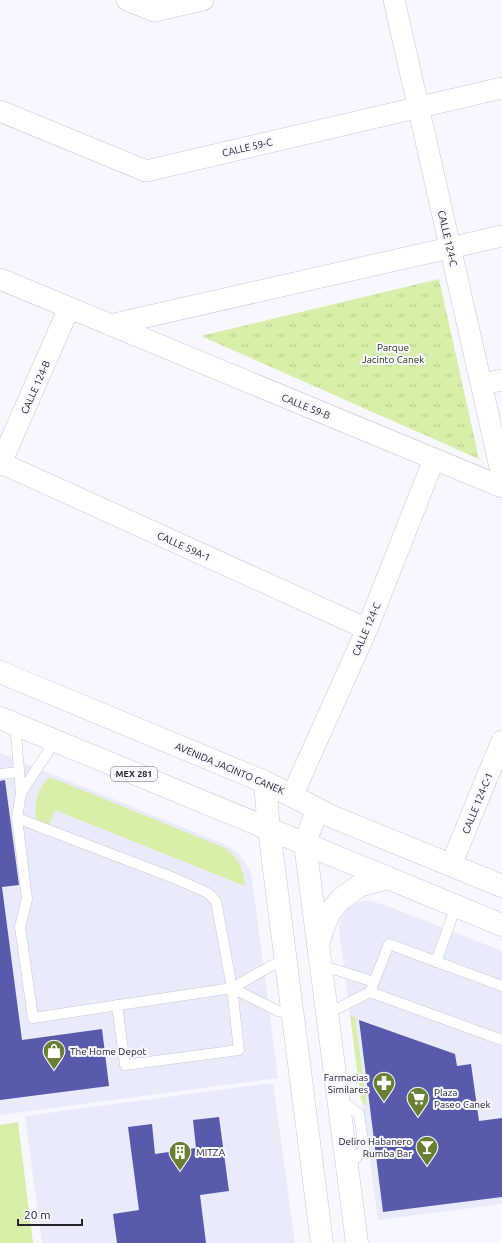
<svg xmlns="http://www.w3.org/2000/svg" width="502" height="1243" viewBox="0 0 502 1243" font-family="Ubuntu,sans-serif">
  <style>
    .built { fill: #e9ebfb }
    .green { fill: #d7efa8 }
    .park { fill: url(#park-tufts) }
    .building { fill: #585bac }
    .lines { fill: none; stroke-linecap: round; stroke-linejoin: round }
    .service-casing { stroke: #c5c8db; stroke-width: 11 }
    .minor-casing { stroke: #c5c8db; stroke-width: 22 }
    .tertiary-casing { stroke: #c5c8db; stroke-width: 23 }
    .secondary-casing { stroke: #c5c8db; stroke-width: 23 }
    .primary-casing { stroke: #c5c8db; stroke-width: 23 }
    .service { stroke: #fff; stroke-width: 10 }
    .minor { stroke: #fff; stroke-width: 21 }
    .tertiary { stroke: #fff; stroke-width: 22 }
    .secondary { stroke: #fff; stroke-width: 22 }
    .primary { stroke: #fff; stroke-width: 22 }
    .labels { text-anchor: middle; stroke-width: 4; stroke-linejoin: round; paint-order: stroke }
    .shield { fill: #f6f7ff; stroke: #63646b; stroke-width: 1 }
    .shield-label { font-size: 9px; font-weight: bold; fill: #24252c }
    .street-label { font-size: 10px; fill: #24252c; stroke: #f6f7ff }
    .park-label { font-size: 10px; fill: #28330b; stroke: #f6f7ff }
    .poi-label { font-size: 10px; fill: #24252c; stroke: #f6f7ff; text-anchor: start }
  </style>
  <defs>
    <pattern id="park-tufts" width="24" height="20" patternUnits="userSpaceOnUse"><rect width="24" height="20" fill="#d7efa8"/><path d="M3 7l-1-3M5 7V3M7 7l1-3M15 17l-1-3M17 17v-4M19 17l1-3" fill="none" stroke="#b8cd91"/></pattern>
  </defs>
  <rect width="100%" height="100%" fill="#f6f7ff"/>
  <!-- built -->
  <path class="built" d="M0,753L224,844L238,853L250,870L252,879L278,1078L0,1115Z
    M361,901H370L388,906L502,951V1204L378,1220L339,930L340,922L348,908Z
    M273,1083L295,1243H42L25,1116Z"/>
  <!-- green -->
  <path class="green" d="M50,777L225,848C240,860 243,868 245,886L55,810L49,825L36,820C34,805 37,787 50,777Z
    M350,1015L355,1017L367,1106L361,1100Z
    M18,1122L33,1243H0V1125Z"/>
  <!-- park -->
  <path class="park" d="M439,279L479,459L201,336Z"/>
  <!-- building -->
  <path class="building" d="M5,780L19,885L2,887L22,1040L102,1029L109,1086L0,1100V781Z
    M359,1020L455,1054L457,1066L471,1064L479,1121L502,1118V1197L383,1212Z
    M219,1117L229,1191L200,1195L206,1243H117L113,1214L139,1210L128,1127L152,1124L155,1154L196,1148L193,1120Z"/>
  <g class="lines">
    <!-- service casing -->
    <g class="service-casing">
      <path id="service" d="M15,724L21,793L17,818L27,899L20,927L33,1018L232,988L271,966L285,959
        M0,774L19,772
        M21,793L55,741
        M17,818L174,878L208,893L216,901L232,988L239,1050L125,1065L117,1005
        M436,962L456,906
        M321,965L374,982
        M502,986L389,944L370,992L502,1040
        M232,988L278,1011L292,1015
        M327,1014L370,992
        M341,1100L359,1114L364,1149L348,1167"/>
    </g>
    <!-- minor casing -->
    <g class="minor-casing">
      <path id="minor" d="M127,0L154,11L203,0
        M394,0L502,476
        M0,111L146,171L502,88
        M0,279L502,487
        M110,325L502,236
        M481,384L502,380
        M1,463L367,629
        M0,465L69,308
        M292,796L367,629L434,459
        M451,865L502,741"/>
    </g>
    <!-- tertiary casing -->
    <g class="tertiary-casing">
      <path id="tertiary" d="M265,782L269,830L322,1243
        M317,809L305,844L357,1243"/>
    </g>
    <!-- secondary casing -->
    <g class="secondary-casing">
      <path id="secondary" d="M318,945L323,928L330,912L341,899L359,886L388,878"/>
    </g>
    <!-- primary casing -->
    <g class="primary-casing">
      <path id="primary" d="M0,672L265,782L333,817L502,886
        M0,718L502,925"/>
    </g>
    <!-- service -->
    <use href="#service" class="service"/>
    <!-- minor -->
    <use href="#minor" class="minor"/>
    <!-- tertiary -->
    <use href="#tertiary" class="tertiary"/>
    <!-- secondary -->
    <use href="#secondary" class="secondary"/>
    <!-- primary -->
    <use href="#primary" class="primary"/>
  </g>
  <!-- icons -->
  <defs>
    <g id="shop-pin" transform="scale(1.15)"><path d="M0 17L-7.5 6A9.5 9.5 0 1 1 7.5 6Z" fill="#697f31" stroke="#f6f7ff"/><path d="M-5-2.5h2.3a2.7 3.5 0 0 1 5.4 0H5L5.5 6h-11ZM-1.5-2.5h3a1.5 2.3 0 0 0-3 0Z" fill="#fff"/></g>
    <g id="pharmacy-pin" transform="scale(1.15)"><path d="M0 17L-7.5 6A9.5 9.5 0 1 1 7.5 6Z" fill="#697f31" stroke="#f6f7ff"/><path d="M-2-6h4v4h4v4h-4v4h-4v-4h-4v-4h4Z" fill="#fff"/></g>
    <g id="supermarket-pin" transform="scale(1.15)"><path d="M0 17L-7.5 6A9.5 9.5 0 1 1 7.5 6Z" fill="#697f31" stroke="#f6f7ff"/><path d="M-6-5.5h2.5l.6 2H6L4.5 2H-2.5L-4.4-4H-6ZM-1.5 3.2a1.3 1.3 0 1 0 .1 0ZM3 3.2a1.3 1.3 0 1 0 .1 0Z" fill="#fff"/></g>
    <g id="bar-pin" transform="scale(1.15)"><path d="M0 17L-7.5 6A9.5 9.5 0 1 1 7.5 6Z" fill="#697f31" stroke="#f6f7ff"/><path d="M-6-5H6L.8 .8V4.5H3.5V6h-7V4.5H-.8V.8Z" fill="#fff"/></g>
    <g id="building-pin" transform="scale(1.15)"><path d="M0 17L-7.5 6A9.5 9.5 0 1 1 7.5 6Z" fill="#697f31" stroke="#f6f7ff"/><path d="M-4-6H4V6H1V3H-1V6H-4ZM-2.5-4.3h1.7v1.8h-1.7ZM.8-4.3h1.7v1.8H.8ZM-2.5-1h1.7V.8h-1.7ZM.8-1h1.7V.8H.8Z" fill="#fff"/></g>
  </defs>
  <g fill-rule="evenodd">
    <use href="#shop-pin" x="54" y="1051"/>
    <use href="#pharmacy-pin" x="384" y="1083"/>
    <use href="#supermarket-pin" x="418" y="1098"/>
    <use href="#bar-pin" x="427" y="1147"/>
    <use href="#building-pin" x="180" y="1152"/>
  </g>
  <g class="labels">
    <!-- shield labels -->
    <rect class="shield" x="111" y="767" width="46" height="14" rx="3"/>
    <g class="shield-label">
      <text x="134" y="777">MEX 281</text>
    </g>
    <!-- street labels -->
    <g class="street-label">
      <text transform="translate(247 147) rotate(-13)" y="4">CALLE 59-C</text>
      <text transform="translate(448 238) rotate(77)" y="4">CALLE 124-C</text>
      <text transform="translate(35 387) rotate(-66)" y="4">CALLE 124-B</text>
      <text transform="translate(306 406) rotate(22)" y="4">CALLE 59-B</text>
      <text transform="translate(184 546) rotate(24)" y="4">CALLE 59A-1</text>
      <text transform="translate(366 629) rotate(-67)" y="4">CALLE 124-C</text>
      <text transform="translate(230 768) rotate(23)" y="4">AVENIDA JACINTO CANEK</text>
      <text transform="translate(477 803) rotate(-68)" y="4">CALLE 124-C-1</text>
    </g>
    <!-- park labels -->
    <g class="park-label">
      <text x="393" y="351">Parque<tspan x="393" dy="12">Jacinto Canek</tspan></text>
    </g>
    <!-- poi labels -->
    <g class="poi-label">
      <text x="70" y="1055">The Home Depot</text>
      <text x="368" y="1081" text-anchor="end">Farmacias<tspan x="368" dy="12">Similares</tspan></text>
      <text x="434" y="1096">Plaza<tspan x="434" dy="12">Paseo Canek</tspan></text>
      <text x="412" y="1145" text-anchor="end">Deliro Habanero<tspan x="412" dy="12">Rumba Bar</tspan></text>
      <text x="196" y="1156">MITZA</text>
    </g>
  </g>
  <!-- scale -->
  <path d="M18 1219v6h64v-6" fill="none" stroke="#24252c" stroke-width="2"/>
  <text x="24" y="1219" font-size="12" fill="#24252c" stroke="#f6f7ff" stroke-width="3" paint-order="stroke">20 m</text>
</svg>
